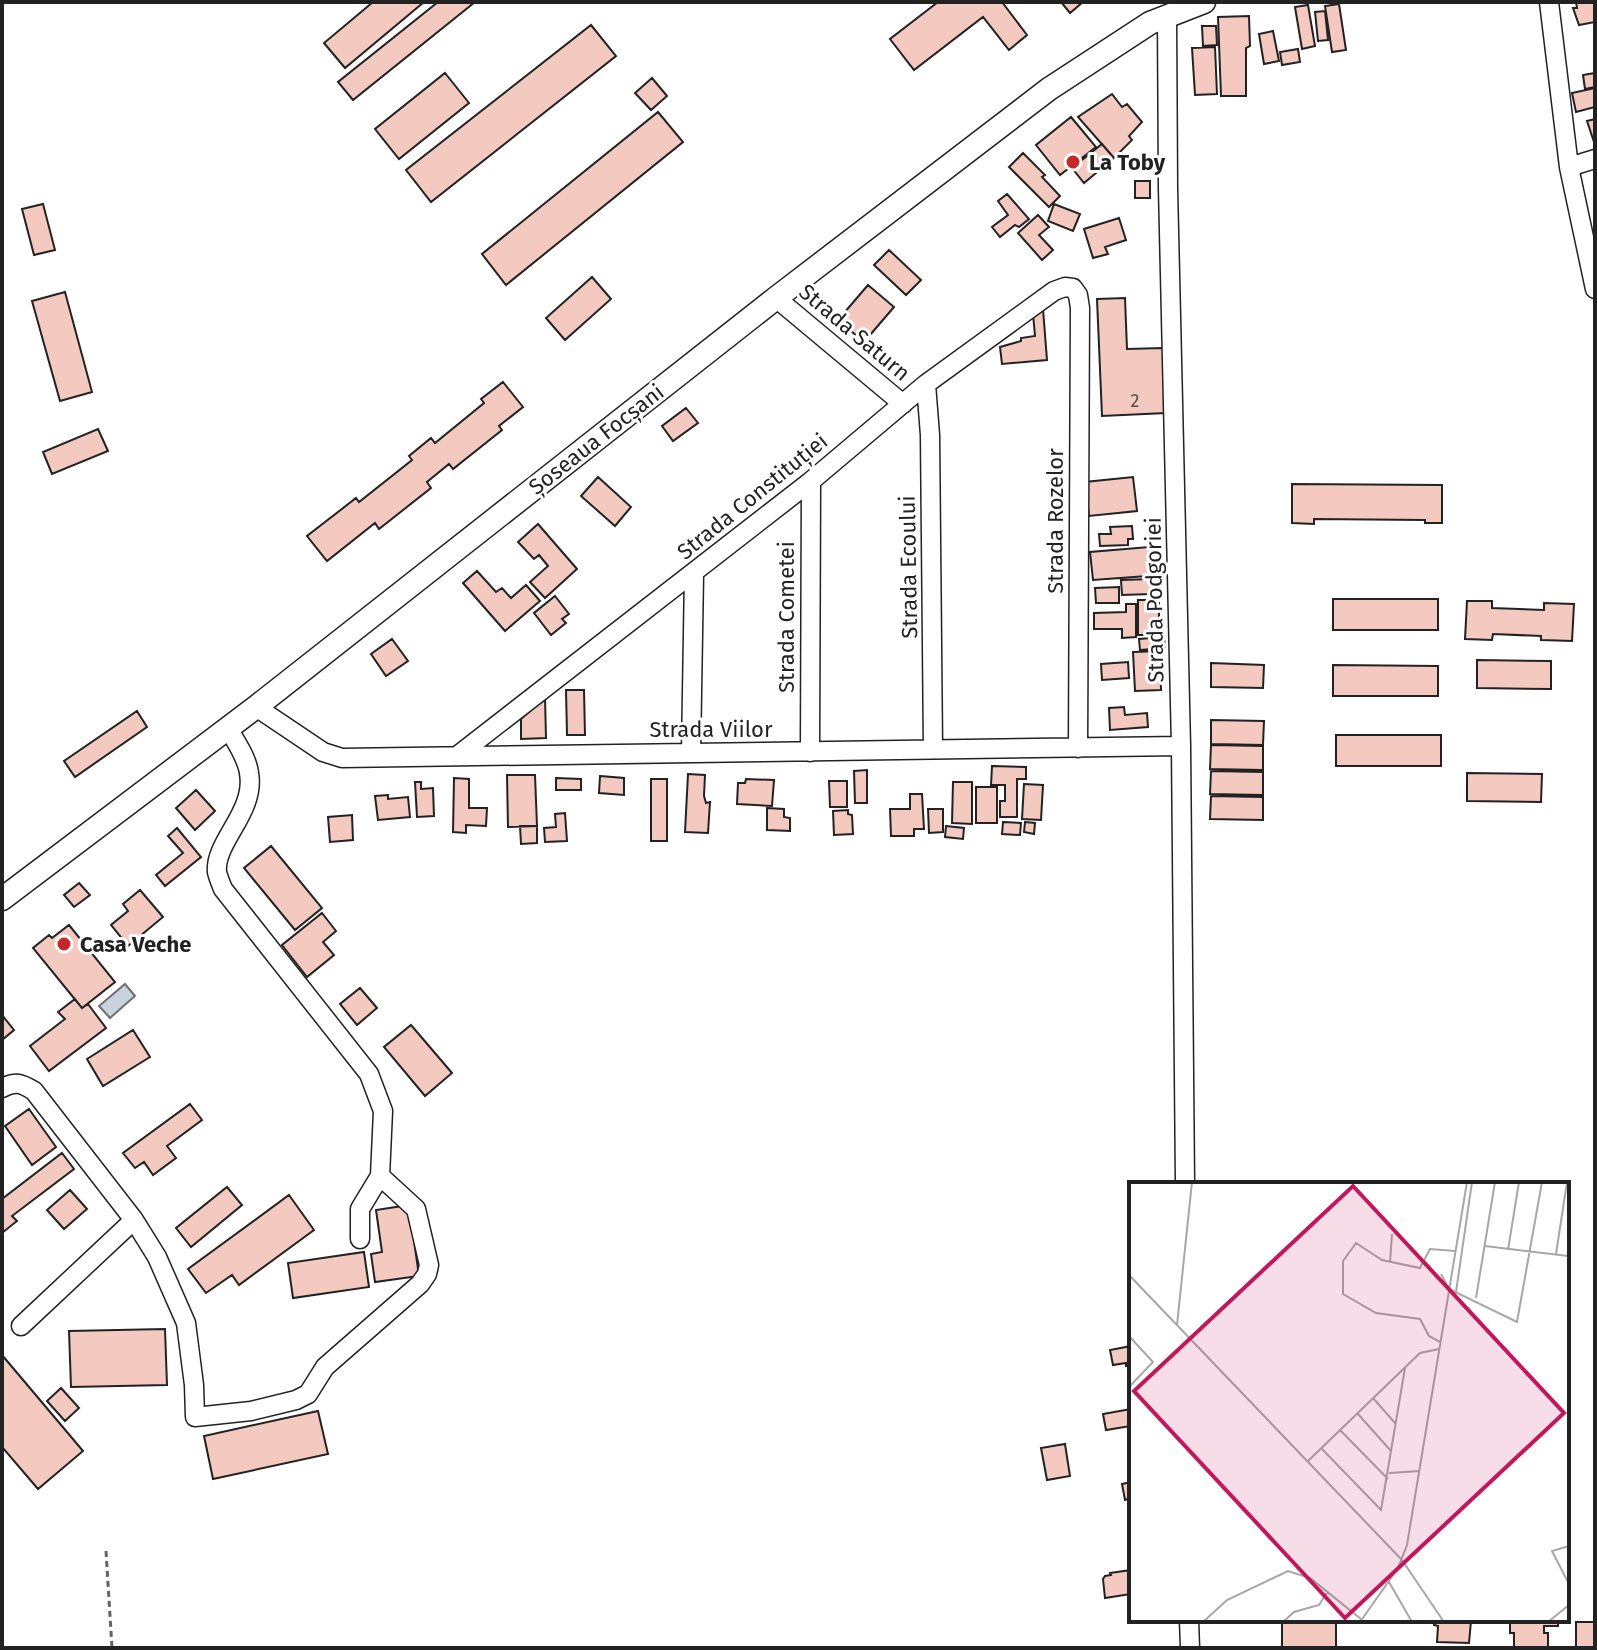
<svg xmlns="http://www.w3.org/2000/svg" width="1597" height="1650" viewBox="0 0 1597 1650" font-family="'Fira Sans',sans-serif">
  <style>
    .water { fill: #c7d3dd; stroke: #6f6f6f; stroke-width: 2 }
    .building { fill: #f3c9c0; stroke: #222; stroke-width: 2 }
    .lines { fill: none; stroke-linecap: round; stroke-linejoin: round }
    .minor-casing { stroke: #222; stroke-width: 21 }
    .major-casing { stroke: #222; stroke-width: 25 }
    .path { stroke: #646464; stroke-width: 3; stroke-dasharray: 6 4; stroke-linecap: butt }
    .minor { stroke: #fff; stroke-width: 18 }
    .major { stroke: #fff; stroke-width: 22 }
    .poi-dot { fill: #c62828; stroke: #fff; stroke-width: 3 }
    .labels { text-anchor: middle; stroke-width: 6; stroke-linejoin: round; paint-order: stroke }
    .number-label { font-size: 18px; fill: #564c4a }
    .poi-label { font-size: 22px; font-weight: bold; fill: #222; stroke: #fff; text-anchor: start }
    .street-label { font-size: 22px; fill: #222; stroke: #fff }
    .inset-road { fill: none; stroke: #a7a7a7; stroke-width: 2 }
    .view { fill: #c2185b; fill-opacity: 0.15; stroke: #c2185b; stroke-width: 4 }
    .inset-edge { fill: none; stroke: #222; stroke-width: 4 }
  </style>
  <rect width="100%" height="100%" fill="#fff"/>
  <!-- water -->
  <path class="water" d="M125,984L135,996L110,1018L99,1006Z"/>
  <!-- building -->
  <path class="building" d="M373,2H424L345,68L324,43Z
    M438,2H475L353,100L338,82Z
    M938,2H1002L1027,35L1009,50L983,17L914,70L890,39Z
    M1061,2H1083L1070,13Z
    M1576,2H1595V22L1579,25L1573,8H1577Z
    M1339,4L1346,50L1332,52L1325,6Z
    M1308,5L1315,46L1302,49L1295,7Z
    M1325,11L1328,40L1318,41L1315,12Z
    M1249,16L1250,46L1246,48V96H1221L1218,17Z
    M591,25L616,56L431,202L406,170Z
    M1202,26H1216L1217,45L1203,46Z
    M1273,31L1279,61L1264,64L1259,34Z
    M1215,47L1217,94L1195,95L1192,48Z
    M1298,49L1300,62L1282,65L1280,52Z
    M445,73L469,103L399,159L375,129Z
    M1595,73V87L1585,89L1583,75Z
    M652,78L667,96L651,110L635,93Z
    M1595,88V107L1576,112L1572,93Z
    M1112,94L1122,107L1127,104L1142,122L1129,136L1132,140L1114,158L1078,117Z
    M658,112L683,142L506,285L482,254Z
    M1071,117L1096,147L1060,175L1036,145Z
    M1595,119V142H1594L1587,121Z
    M1102,144L1114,158L1084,183L1072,168Z
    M1023,153L1045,175L1042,177L1060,196L1049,207L1009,167Z
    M1135,181H1150V198H1135Z
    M1007,194L1029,219L1019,227L1015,225L1000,237L992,227L1008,215L998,201Z
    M43,204L55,250L34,255L22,209Z
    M1054,204L1080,214L1073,231L1048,221Z
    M1038,215L1049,227L1039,235L1053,250L1042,260L1018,233Z
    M1119,218L1126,240L1105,247L1108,254L1093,258L1084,229Z
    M889,250L921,280L906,295L874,265Z
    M592,277L611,299L565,340L546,318Z
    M868,285L894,307L864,342L838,320Z
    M65,292L92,392L60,401L32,301Z
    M1125,298L1127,349L1163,348L1166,413L1102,416L1097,299Z
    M1043,309L1047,360L1002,364L1000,347L1021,341V338L1035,336L1033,314Z
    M503,382L523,407L499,426L502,430L453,469L449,464L427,482L431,488L379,529L375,523L327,561L307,536L356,498L359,502L412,460L409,456L431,438L435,443L484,403L481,399Z
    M686,408L698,423L673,441L662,426Z
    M98,429L108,451L52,474L43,452Z
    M598,477L631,507L615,526L581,496Z
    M1133,477L1137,511L1089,516L1085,482Z
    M1292,484L1442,485V523H1425V520L1314,519V524L1292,523Z
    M538,524L577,569L545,598L530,582L548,566L539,555L534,559L518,542Z
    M1132,526L1133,539H1128V545L1100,546L1099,534H1111L1110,527Z
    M1149,547V556L1159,555L1161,575L1093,580L1090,552Z
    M477,571L496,592L502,588L511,598L526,585L540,601L505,631L463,583Z
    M1151,579V594L1122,595L1121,580Z
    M1119,587V603H1096L1095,588Z
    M555,596L569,614L562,619L566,623L551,635L534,613Z
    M1333,599H1438V630H1333Z
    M1138,600H1150V603H1159V635H1138Z
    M1467,601H1492V608L1544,610V603L1574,604L1572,641L1541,640V636L1493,634L1492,640L1465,639Z
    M1126,604H1136V637L1122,638V629H1094V613L1126,612Z
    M1164,637L1165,648L1140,650L1139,639Z
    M392,639L408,661L386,676L371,654Z
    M1160,651L1161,690L1135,691L1133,652Z
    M1477,660L1551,661V689L1477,688Z
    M1128,662L1129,678L1102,680L1101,664Z
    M1211,663L1264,665L1263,688L1211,687Z
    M1333,665L1438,666V696H1333Z
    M566,690H584L585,735H567Z
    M545,697L546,738L521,739V719Z
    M1124,707L1125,715L1147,713L1148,727L1110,730L1109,708Z
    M137,711L147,727L75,777L64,761Z
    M1211,720L1264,721L1263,745L1211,744Z
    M1336,735H1441V766H1336Z
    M1211,745L1263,746V770L1210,769Z
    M992,766L1026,767V779H1017V817H1000V801H1005V785H991Z
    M867,770V803H855L854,771Z
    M1211,771L1263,772V795L1210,794Z
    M1467,773L1542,774L1541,802L1467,801Z
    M688,774L705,775L704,796L706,803L710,802L708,833L685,832Z
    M507,775H535L537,826L508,827Z
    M600,776L624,778V795L599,793Z
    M454,778L469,779V808H487L486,826L466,825V833L453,832Z
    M556,778L581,779V790H556Z
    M651,779H667V841H651Z
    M746,779L774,780L772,806L737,804L738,783H745Z
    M829,781H847V807H830Z
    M415,782H421V789L433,788L434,816L417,817Z
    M953,782H972V824L952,823Z
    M1024,784L1043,785L1041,820L1022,819Z
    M976,787H997V823H976Z
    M196,790L215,811L195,830L176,808Z
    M910,794H922L924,829H914V836H891L890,809H910Z
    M388,795V799L408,797L410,817L378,820L375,796Z
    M1211,796L1263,797V820L1210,819Z
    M767,808L784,809V817L790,818V831L767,830Z
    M928,809H943V832L929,833Z
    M848,810V814L852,815L853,834L834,835L833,811Z
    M565,813L567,841L545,842L544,828L556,827L555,814Z
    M352,815L353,840L330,842L328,817Z
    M1003,822L1021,823L1020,835L1002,834Z
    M1025,822L1035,823L1034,834L1024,832Z
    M520,826H537V843L521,844Z
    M946,826L964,828L963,839L945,837Z
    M177,828L201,857L165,886L156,875L183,853L168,836Z
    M271,846L322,908L295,930L244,868Z
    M79,883L90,895L74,907L64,895Z
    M140,890L163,917L128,946L111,925L128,911L123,904Z
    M322,913L336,931L323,942L334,955L307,977L282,945Z
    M69,925L115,982L82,1008L33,948L49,935L52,938Z
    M360,988L377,1008L357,1025L340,1004Z
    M75,999L82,1008L88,1004L106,1028L49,1071L30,1046L65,1019L58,1012Z
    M2,1015L14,1030L2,1040Z
    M411,1025L452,1073L425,1096L384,1047Z
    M133,1030L150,1057L103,1086L87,1059Z
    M190,1104L202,1120L167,1146L176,1158L153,1175L144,1162L135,1168L123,1153Z
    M29,1109L56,1147L32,1165L5,1126Z
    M62,1153L74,1169L12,1216L17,1221L2,1233V1199Z
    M227,1187L242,1205L191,1247L176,1228Z
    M70,1190L87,1209L64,1229L47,1210Z
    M289,1195L314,1230L239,1285L232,1275L206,1293L188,1269Z
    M409,1205L419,1276L375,1282L371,1254L382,1252L376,1210Z
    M364,1252L369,1287L293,1298L288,1263Z
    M165,1329L167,1385L71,1387L69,1331Z
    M1131,1346V1365L1126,1366V1363L1113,1365L1110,1350Z
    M2,1355L83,1451L38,1489L2,1447Z
    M61,1388L79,1408L65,1421L47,1401Z
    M1131,1409V1426L1106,1430L1103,1414Z
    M318,1411L328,1454L213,1479L204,1436Z
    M1065,1444L1070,1476L1047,1480L1041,1448Z
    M1131,1482V1498L1125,1500L1122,1484Z
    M1131,1570V1594L1105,1598L1103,1579L1105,1576L1111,1575L1110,1573Z
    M1282,1620H1336V1648H1282Z
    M1434,1620L1471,1621L1469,1643L1437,1642L1438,1626L1434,1625Z
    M1510,1620H1558V1626H1544V1633H1548V1648H1514V1633H1510Z
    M1576,1622H1595V1648H1576Z"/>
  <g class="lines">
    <!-- minor casing -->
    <g class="minor-casing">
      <path id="minor" d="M1549,2L1569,167L1595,289
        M1167,15L1168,188L1181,746L1185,1184
        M1569,167L1595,159
        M776,298L903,404
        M926,384L930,435L933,749
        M256,707L323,752L342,758L1181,746
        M691,752L694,574
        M810,752L811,481
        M457,756L811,481L926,384L1054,291L1065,287L1073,288L1078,295L1080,308L1078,748
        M2,1088C16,1081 21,1083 34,1091L134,1220L157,1257L186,1323L194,1385L195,1417L251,1411L296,1400L308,1394L325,1367L420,1284L427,1274L429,1265L416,1209L380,1176L383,1111L369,1074L223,889C221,884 218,877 217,872C214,842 256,812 249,773C247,757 235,741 228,728
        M360,1239V1209L380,1176
        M21,1326L134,1220
        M1189,1620L1190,1648"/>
    </g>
    <!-- major casing -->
    <g class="major-casing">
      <path id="major" d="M2,899L256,707L776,298L1049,89L1150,23L1204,2"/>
    </g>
    <!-- path -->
    <path class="path" d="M106,1551L112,1648"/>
    <!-- minor -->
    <use href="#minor" class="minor"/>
    <!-- major -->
    <use href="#major" class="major"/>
  </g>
  <!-- markers -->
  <g class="poi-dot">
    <circle cx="1073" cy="162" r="8"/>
    <circle cx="64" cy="944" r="8"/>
  </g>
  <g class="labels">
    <!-- number labels -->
    <g class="number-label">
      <text x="1135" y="407">2</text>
    </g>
    <!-- poi labels -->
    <g class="poi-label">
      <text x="1089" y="170">La Toby</text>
      <text x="80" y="952">Casa Veche</text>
    </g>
    <!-- street labels -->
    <g class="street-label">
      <text transform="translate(855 332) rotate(40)" y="8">Strada Saturn</text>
      <text transform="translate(596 439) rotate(-38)" y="8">Șoseaua Focșani</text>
      <text transform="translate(752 496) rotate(-39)" y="8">Strada Constituției</text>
      <text transform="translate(1055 521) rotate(-90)" y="8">Strada Rozelor</text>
      <text transform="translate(908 567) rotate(-91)" y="8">Strada Ecoului</text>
      <text transform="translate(1154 600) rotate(-91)" y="8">Strada Podgoriei</text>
      <text transform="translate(786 617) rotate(-90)" y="8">Strada Cometei</text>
      <text x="711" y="737">Strada Viilor</text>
    </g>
  </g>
  <!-- overview -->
  <g transform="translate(1129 1182)">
    <rect width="440" height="440" fill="#fff"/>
    <path class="inset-road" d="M356,64L439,74M379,68L390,0M427,72L438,0M261,81L263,52M312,92L320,107L388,140L413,0M0,93L272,377M327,110L343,0M347,116L366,0M48,143L63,0M0,154L24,180L0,205M311,160L300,154L291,137L247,131L214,112V79L227,61L253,78L291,86L301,67L326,69M244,216L266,241M229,232L262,269M211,248L259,297M192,266L252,328L276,186M178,280L291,171L310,167M260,291L291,289M440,364L423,369L440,402M273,378L315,440M260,400L283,440M74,440L98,418L159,389L181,396L232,437M154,440L165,430L190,423L199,409M231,440L269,386L278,363L338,0M419,440L440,423"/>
    <path class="view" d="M224,4L435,231L216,436L5,209Z"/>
    <rect width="440" height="440" class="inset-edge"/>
  </g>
  <!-- border -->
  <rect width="1597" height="1650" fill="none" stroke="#222222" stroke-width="8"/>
</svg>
